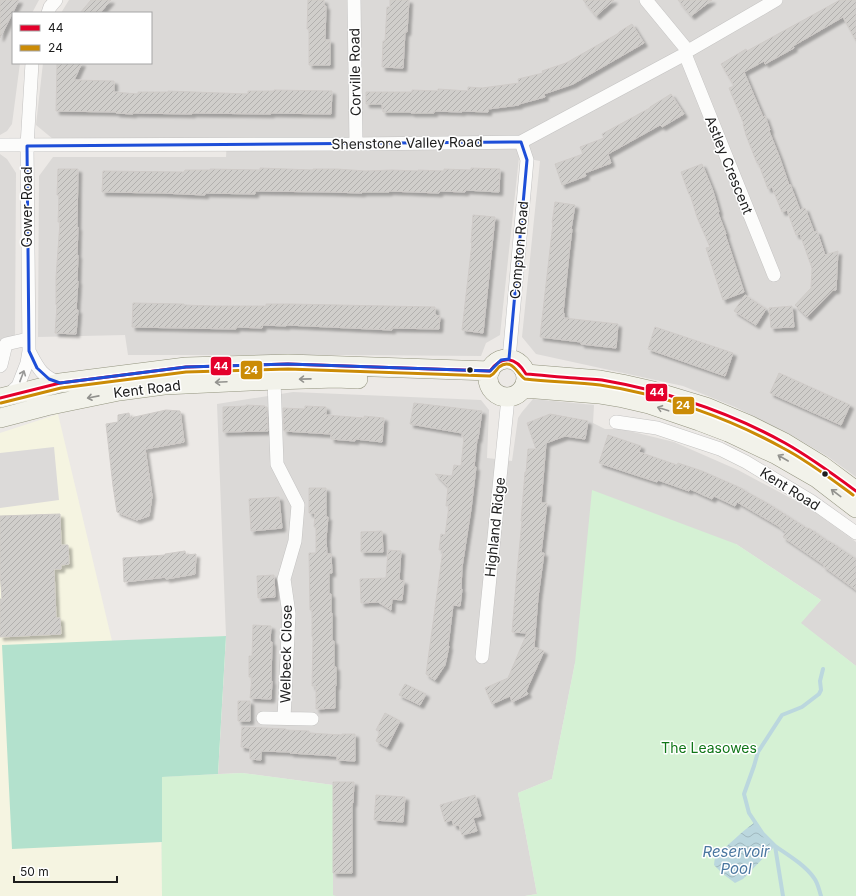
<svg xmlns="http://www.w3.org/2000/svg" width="856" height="896" viewBox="0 0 856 896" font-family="Inter,sans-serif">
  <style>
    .residential { fill: #dbd9d7 }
    .education { fill: #f5f4e1 }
    .park { fill: #d5f1d4 }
    .pitch { fill: #b3e1cd }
    .parking { fill: #dcdad9 }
    .water { fill: url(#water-waves) }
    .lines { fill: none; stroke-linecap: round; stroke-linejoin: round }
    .stream { stroke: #bbd7de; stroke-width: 4 }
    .building { fill: url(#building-hatch); stroke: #cfcbc8; filter: url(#shadow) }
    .street-casing { stroke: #c4c3c2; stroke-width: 14 }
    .secondary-casing { stroke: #93947f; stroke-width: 20 }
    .street { stroke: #fcfcfb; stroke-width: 13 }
    .secondary { stroke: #f2f2ea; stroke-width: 19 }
    .bus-1-casing { stroke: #fff; stroke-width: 6 }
    .bus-2-casing { stroke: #fff; stroke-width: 6 }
    .bus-1 { stroke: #e4002b; stroke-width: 3 }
    .bus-2 { stroke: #cb8b06; stroke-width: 3 }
    .oneway { stroke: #989897 }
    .oneway2 { stroke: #92928e }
    .marked { fill: none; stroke: #1d4ed8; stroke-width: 3; stroke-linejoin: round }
    .bus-dot { fill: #1d1d1d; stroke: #fff; stroke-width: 1.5 }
    .labels { text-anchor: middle; stroke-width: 3; stroke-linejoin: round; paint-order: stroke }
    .street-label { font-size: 14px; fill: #1d1d1d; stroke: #fff }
    .park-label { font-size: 14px; fill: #107618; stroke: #fff }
    .water-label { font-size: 15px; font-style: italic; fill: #4b77a0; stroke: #fff }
    .line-badge { stroke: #fff; stroke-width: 1.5 }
    .badge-label { font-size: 11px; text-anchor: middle; font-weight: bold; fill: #fff }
  </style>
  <defs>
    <pattern id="water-waves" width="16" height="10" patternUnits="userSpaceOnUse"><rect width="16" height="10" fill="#bbd7de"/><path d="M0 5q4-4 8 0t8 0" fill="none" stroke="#a0b8be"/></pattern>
    <pattern id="building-hatch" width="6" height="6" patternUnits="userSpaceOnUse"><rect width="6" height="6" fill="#d0cecb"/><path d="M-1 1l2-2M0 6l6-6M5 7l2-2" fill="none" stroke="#b2b0ae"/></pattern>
    <filter id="shadow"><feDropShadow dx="3.5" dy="3.5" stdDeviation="1" flood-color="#0004"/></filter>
  </defs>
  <rect width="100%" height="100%" fill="#ece9e6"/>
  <!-- residential -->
  <path class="residential" d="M0,0H39L32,13H13V63H20L12,124L7,131L0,135Z
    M69,0H856V477L827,456L791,435L735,407L683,386L536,354L522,337L540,161L519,157L500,335L486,343L481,356L352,355H128L125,335L38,337L39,176L53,157H226L227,139H53L36,125L43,63H151V13H61Z
    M0,154L7,159L16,173L15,339L0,342Z
    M293,392L481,400L489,410L487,458L512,461L518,418L522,412L533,399L594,405L593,423L605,429H621L674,442L738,470L809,508L856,542V666L800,623L821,600L736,544L575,663L552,779L518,793L537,894L525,896H333V785L242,773L218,774L226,636L217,404Z"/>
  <!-- education -->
  <path class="education" d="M58,414L112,641L226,636L218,774L161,777L162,896H0V433Z"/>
  <!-- park -->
  <path class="park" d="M592,490L736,544L821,600L801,623L856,666V896H525L537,894L518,793L552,779L575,663Z
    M242,773L333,785V895L336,896H162L161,777Z"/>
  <!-- pitch -->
  <path class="pitch" d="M226,636L218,774L162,777V842L12,849L2,645Z"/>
  <!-- parking -->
  <path class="parking" d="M54,447L59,500L0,508V453Z"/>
  <!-- water -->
  <path class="water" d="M755,822L763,834L775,846L743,879L735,883L723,874L714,865L715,856C729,845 741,832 755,822Z"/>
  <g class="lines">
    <!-- stream -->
    <path class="stream" d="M775,846C788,855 805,865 814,878C818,883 819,890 821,896
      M783,896L775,846L763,834L749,813L744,794L754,766L758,752L782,715L802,707L819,694L821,690L820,681L823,669"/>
  </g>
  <!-- building -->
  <path class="building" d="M0,0H19L0,38Z
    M91,0H111L100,13H80Z
    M308,0H324V6H326L325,40H330V65H309V29H307Z
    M390,0H409L407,32H405L403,68L382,67L383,41H385L387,7H390Z
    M583,0H614L596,16Z
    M678,0H712L691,16Z
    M840,0H856V41L843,17L793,46L794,48L765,64L764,61L744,72L763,117L765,116L770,130L769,131L779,156L789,185L790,184L800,210L805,208L814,232L817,231L825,255L838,251L836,290H833L807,317L795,305L811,288L812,268L800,234L796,235L787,210L782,212L772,187L768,189L758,162L757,163L746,135L743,124H744L729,88L734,86L721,64L746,49L747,51Z
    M632,24L644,43L573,84L544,94L545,97L519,104V105L488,109V112L462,111V112L434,111V113H411V112H383L382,104H366V92H412V90L438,91V89L468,91V87L482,88L519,83L518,79L543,73L542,71L566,63L619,33V32Z
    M57,63H82L74,80L114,81V92L138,94V92H168V91L248,94V91H274V90L332,91L331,114L271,113V114L192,113V114L133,113V114L116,113V112L56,111Z
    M671,94L684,114L662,127L660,125L608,154L611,163L585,173L586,176L562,185L555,164L583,154L580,147L604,138L602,134L650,108V107Z
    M702,164L713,191L719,212L718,213L726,234H725L744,292L723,300L706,248L710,247L697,217L690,194H689L681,172Z
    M260,168L313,170V169H337L366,171L392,170L418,171V170L444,171V169L471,170V168L500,169L499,192L466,190L465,192L440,191L439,193L389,191V192H362V193L331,192L255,191V194L205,193V195L162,193L102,192L103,171L184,172L185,170H210V169L260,170Z
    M58,169H78L77,227H78L77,255H78L77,281H78L76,310H78L76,334L55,333L57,305H56V277L60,222H58L59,195H57Z
    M555,202L575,205L571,229H572L569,254L563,313H564V318L618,324L616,348L581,344V342L540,337L553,223H552Z
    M473,215L495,217L483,333L462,330L472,243H471Z
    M745,295L766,309L756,325L734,311Z
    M133,303L184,304V305L213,306H266V304H291L435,307V315L440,316L439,329L392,328V330L287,325L286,326L263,325L262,328L236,327V329L132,327Z
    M792,306L794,327L771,328L769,308Z
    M655,327L733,353L725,376L648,349Z
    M779,373L850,405L841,425L770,393Z
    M414,403L482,411L478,439H477L474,467H476L471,509L462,567L461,589H462L460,606L453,605L448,646H449L445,665L435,680L426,674L443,550H439L441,534L445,535L449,506H446L448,487L435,474L452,476L454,465L461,466L464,437H462V433L410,424Z
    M246,405L265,406V407H267L268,431L223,432V407L246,406Z
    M305,406L326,407V415L364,418V416L384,418L382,442L355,439V441L331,439V434L284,431L283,408L305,409Z
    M166,410L180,411L184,442L145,449L152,496L149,516L137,520L117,512L113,486L106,424L118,422V415L129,413L130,418Z
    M550,414L588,421L585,439L565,436L546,443L541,503H547L541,553H544L538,597L534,647L544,651L526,691L528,694L512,702L510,696L492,704L485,688L508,678L527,633L512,632L517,572L522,521H521L525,472H526L528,449H536L527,423Z
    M608,435L641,446L639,452L677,465L678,463L702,471L743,489V490L767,503L808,529L809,528L829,542V541L856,559V590L823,566L824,565L783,537L786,532L780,528V527L737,502L735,506L714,496L712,499L690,489L689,491L658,480L657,482L599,463Z
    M309,488H326V517H328L326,539L327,554H331L332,573H329V594H331V613H332V641H334V667H336V686H335V708L316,709V686H312L313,637H312V610H310L309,553H316V527H314L315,513H309Z
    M279,497L282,528L251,531L249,499Z
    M60,514L61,545H68L69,564L61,565V569H54L56,618H60L61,634L0,637V599H2L0,572V516Z
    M382,531L383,552H361V532Z
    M388,550L401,551L399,580L404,581L402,600L392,599L391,610L378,602L361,603L360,579L386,578Z
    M185,551L186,555L196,554L195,574L166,579V577L124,582L123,558L165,555V554Z
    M274,575L275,597L258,598L257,576Z
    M253,625L271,626L270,642H272L271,681H272L271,699L250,698L252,677H249V656H252Z
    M405,684L426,694L420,705L399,695Z
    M238,701H250V721H238Z
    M385,713L400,721L387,747L376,741L380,732L376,730Z
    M242,727L286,729V730L309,731V733L342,735V734H355V761L337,760V756L290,753V752L261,751V760L250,759V748L241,747Z
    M333,782H354L353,803H352V873H333Z
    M376,795L405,797L403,822L374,820Z
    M475,795L481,816L473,818L477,831L462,835L459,825L454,826L452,820L445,822L440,805Z"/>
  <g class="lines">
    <!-- street casing -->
    <g class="street-casing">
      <path id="street" d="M354,0L356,144
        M646,0L688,51
        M48,13L50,7L56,0
        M685,54L774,275
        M0,145L356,144L521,142L685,54L688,51L776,0
        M29,351C38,368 41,376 60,383
        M509,359L527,160L521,142
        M0,366L1,365L6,344L28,339
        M274,380L277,464L298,505L295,541L284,579L289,614L284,718
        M7,396L18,386L27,363L29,351L27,146L32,63
        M616,422L657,428L720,449L746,462L811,501L856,533
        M482,657L508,398
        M263,718L312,719"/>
    </g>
    <!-- secondary casing -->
    <g class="secondary-casing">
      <path id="secondary" d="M488 378a19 19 0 1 1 38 0a19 19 0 1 1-38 0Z
        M526,374L600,380L622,384L653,391L706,407L749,425L785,443L821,465L856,491
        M524,388L599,394L623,398L649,404L699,421L728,432L777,455L817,478L856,508
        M0,398L60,383L186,367L288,364L490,371
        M0,418L46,406L119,391L164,385L274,380L336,378L358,379"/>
    </g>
    <!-- street -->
    <use href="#street" class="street"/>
    <!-- secondary -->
    <use href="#secondary" class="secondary"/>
    <!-- bus-1 casing -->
    <g class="bus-1-casing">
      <path id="bus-1" d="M0,398L60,383L186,367L288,364L490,371C502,354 516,357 526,374C542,375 558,377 575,378C584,379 593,379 602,380C665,391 729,412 785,443C810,457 833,474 856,491"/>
    </g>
    <!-- bus-2 casing -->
    <g class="bus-2-casing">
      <path id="bus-2" d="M1,403L61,388L186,372L288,369L490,376C495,374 496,370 499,367C512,357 517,374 525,379C550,382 575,382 600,385C661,394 729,418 783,448C808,461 830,478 853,495"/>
    </g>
    <!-- bus-1 -->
    <use href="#bus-1" class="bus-1"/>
    <!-- bus-2 -->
    <use href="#bus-2" class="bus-2"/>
  </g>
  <!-- one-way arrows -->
  <defs><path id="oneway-shaft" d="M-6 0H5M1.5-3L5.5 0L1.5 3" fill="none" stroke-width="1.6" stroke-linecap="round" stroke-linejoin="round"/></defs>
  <use class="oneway" href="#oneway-shaft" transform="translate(22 376) rotate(-69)"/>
  <g class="oneway2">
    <use href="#oneway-shaft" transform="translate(305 379) rotate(179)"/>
    <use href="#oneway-shaft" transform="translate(221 382) rotate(177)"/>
    <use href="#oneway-shaft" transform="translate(93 397) rotate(169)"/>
    <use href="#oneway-shaft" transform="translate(663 409) rotate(-162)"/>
    <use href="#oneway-shaft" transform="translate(783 458) rotate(-150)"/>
    <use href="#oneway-shaft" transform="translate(836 493) rotate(-143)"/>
  </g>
  <!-- marked area -->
  <path class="marked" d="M521,142L527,160L509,359L501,360L490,371L288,364L186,367L60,383L49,379L37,368L29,351L27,146Z"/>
  <!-- markers -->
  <g class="bus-dot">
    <circle cx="470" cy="370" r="3.5"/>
    <circle cx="825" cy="474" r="3.5"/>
  </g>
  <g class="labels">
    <!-- street labels -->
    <g class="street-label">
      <text transform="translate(355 72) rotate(-91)" y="5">Corville Road</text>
      <text transform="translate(407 143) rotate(-1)" y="5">Shenstone Valley Road</text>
      <text transform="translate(729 165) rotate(68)" y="5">Astley Crescent</text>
      <text transform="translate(27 207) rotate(-90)" y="5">Gower Road</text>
      <text transform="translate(519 250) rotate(-85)" y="5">Compton Road</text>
      <text transform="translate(147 389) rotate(-7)" y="5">Kent Road</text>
      <text transform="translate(790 489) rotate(32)" y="5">Kent Road</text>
      <text transform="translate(495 527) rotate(-84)" y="5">Highland Ridge</text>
      <text transform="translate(286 654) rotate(-89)" y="5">Welbeck Close</text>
    </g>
    <!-- park labels -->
    <g class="park-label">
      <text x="709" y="753">The Leasowes</text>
    </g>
    <!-- water labels -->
    <g class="water-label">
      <text x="736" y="857">Reservoir<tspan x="736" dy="17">Pool</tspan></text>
    </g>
  </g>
  <g class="line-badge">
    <rect x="210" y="356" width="22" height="20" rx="4" fill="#e4002b"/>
    <rect x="240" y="360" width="23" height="20" rx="4" fill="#cb8b06"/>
    <rect x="645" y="383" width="23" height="19" rx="4" fill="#e4002b"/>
    <rect x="672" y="396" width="23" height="19" rx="4" fill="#cb8b06"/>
  </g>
  <g class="badge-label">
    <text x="221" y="370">44</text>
    <text x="251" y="374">24</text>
    <text x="657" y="396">44</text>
    <text x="683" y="409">24</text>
  </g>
  <!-- legend -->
  <rect x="12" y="12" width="140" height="52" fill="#ffffff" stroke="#a5a5a5"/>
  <rect x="20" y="25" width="20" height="6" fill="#e4002b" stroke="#a5a5a5"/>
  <text x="48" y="32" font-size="12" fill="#1d1d1d">44</text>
  <rect x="20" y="45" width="20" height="6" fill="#cb8b06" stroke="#a5a5a5"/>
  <text x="48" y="52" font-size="12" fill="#1d1d1d">24</text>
  <!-- scale -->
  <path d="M14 876v6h103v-6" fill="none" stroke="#1d1d1d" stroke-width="2"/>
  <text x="20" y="876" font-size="12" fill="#1d1d1d" stroke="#ffffff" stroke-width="3" paint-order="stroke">50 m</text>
</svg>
